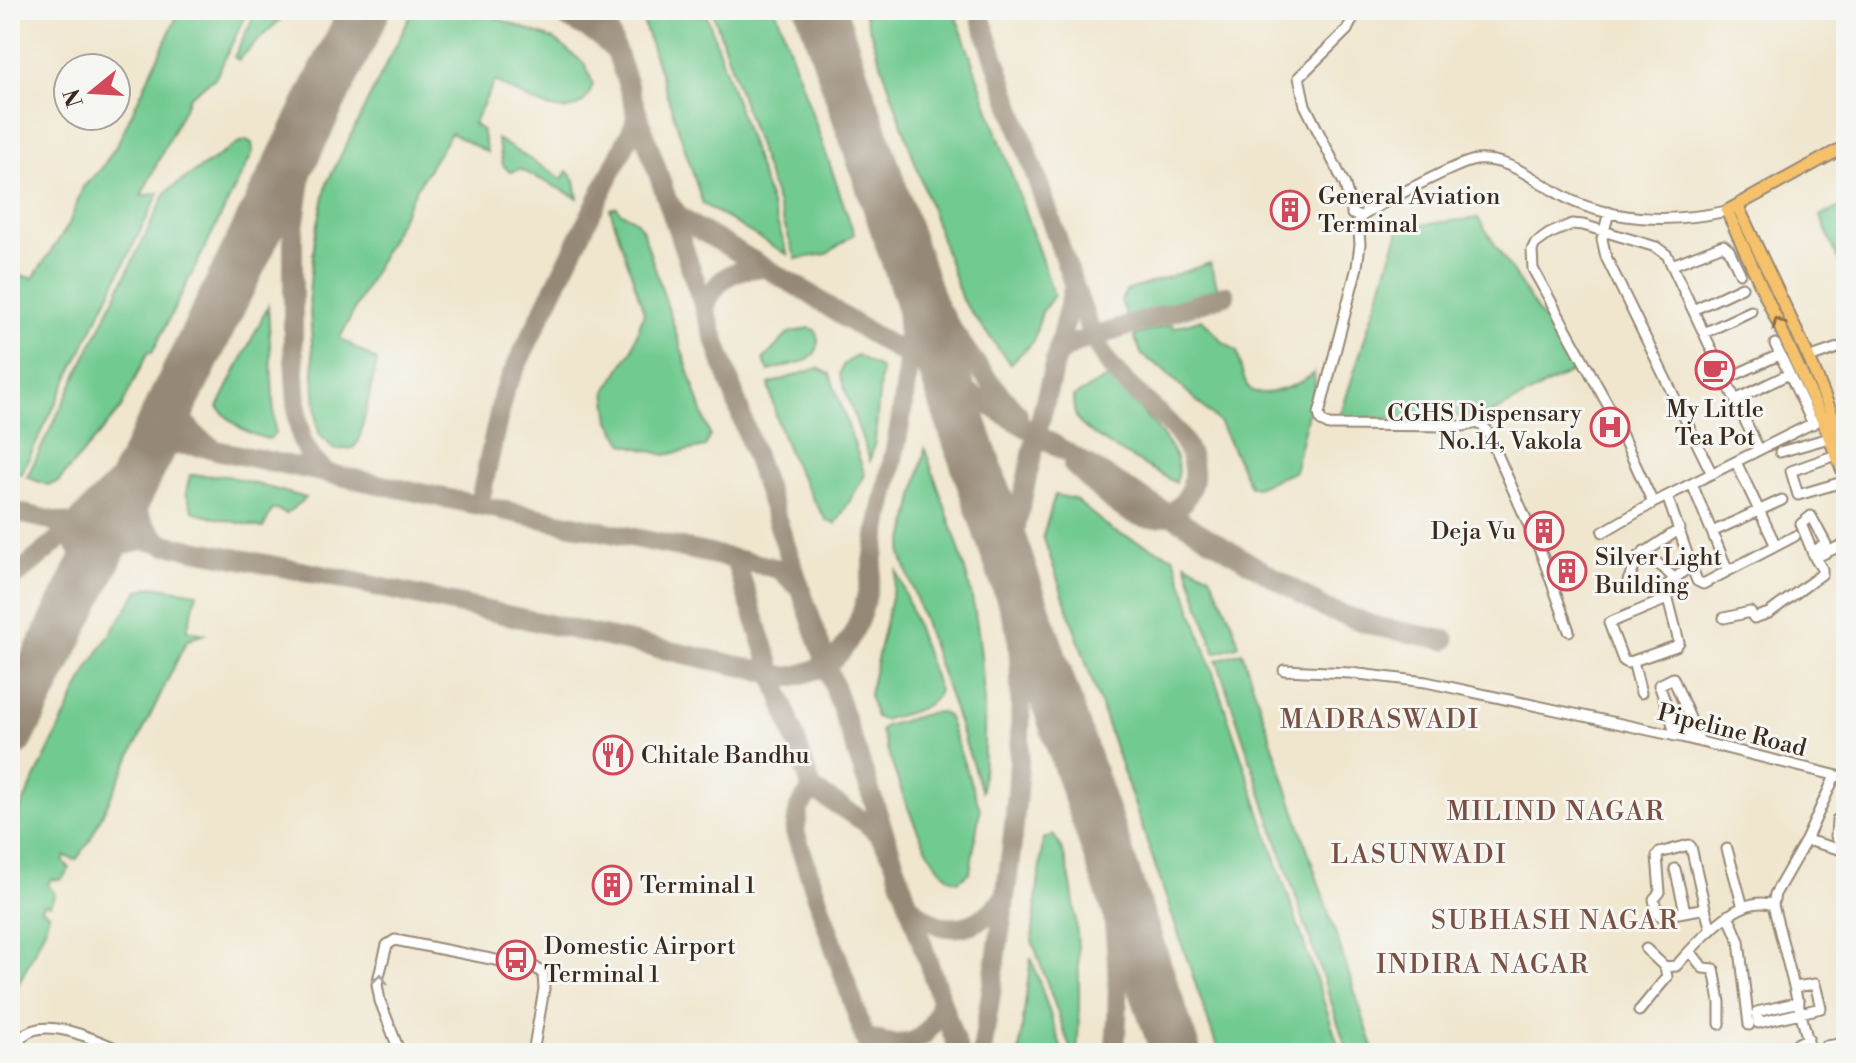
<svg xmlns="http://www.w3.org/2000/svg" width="1856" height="1063" viewBox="0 0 1856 1063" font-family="'Libre Bodoni',serif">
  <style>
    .green { fill: #71ca90; stroke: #567a57; stroke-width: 2 }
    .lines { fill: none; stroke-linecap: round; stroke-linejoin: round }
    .taxiway { stroke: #968876; stroke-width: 20 }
    .runway { stroke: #968876; stroke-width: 50 }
    .minor-casing { stroke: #968876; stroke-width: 13 }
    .major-casing { stroke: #968876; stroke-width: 15 }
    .minor { stroke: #fff; stroke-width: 9 }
    .major { stroke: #f5c16b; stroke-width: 11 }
    .oneway { stroke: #8f6e41 }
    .oneway2 { stroke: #a79f9a }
    .labels { text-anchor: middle; stroke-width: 6; stroke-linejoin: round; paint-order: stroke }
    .poi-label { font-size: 24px; fill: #3b2a1e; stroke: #f6f6f2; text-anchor: start }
    .street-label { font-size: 24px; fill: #3b2a1e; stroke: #f6f6f2 }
    .neighbourhood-label { font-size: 26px; letter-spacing: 2px; fill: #7a5044; stroke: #f6f6f2 }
  </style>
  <rect width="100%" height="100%" fill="#f6f6f2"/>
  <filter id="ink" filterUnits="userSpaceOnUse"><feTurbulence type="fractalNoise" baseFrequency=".0125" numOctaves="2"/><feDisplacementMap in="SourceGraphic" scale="16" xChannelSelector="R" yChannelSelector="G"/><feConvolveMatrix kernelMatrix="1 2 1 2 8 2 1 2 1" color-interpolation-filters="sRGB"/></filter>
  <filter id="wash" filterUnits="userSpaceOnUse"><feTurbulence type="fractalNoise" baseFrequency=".006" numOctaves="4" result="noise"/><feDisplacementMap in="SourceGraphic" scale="32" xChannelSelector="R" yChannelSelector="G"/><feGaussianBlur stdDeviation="1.8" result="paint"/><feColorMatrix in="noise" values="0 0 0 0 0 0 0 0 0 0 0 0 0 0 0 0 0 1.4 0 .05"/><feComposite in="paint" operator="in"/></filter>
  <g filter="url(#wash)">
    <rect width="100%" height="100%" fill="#f0e6ce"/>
    <!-- green -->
    <path class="green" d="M180,10H248L216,77L190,96L141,196L159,193L21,474L10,470V274L33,278L68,226L83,187L101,169L118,143Z
      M257,10H290L238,60L234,57Z
      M416,10H475L555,40L585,64L593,84C578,135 523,96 495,81L473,124L482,130L487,152L451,133L416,189L340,338L377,361L359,441L353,448L335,450L320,435L317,425L309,293L315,237L327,183L409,19Z
      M641,10H705L788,255L703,204L641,15Z
      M712,10H776L854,234L827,254L796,259Z
      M863,10H954L1054,295L1042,312L1033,342L1010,364L962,300Z
      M497,139L562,179L567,171L575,180L578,198L520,169L510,172L503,165Z
      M246,140L252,143L253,152L152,353L148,352L120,410L58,482L47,485L27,477L167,191L238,143Z
      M617,207L620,212L634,219L642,229L710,436L705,447L665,455L624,444L610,421L606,391L632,350L644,312L610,209Z
      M1841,207L1846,216V277L1820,216Z
      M1478,218L1575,370L1489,415L1339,420L1400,227Z
      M1210,263L1219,292L1128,321L1121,300L1126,291Z
      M268,306L275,434L269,439C246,434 233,425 218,407Z
      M1202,319L1222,341L1237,351C1240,362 1242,380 1249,388C1261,402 1303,383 1314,373L1315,383L1294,472L1256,487L1250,486L1220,423L1163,369L1142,355L1134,336L1172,324L1173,328Z
      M809,328L815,330C820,342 820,351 808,360L769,371L763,360L789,333Z
      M857,355L881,369L875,441L870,461L840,375L843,365Z
      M818,368L830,374L865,475L836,524L827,521C799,479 777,435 769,384Z
      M1109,377C1129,399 1164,430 1176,458C1179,466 1178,475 1176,483C1155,470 1092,438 1079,422C1074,415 1073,406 1073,397Z
      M925,449C942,501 964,554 974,608C986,669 986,730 982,792L901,554Z
      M190,475L227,476L306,498L286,514L276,509L272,510L263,528L203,515L193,511L186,493Z
      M1055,495L1074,499L1113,531L1174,557L1341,1053H1219L1043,536Z
      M1186,563L1210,575L1232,622L1239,645L1215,653Z
      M897,571L939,691C931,711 901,714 883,720L876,717L869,695Z
      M153,586L197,593L187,630L204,634L188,640L183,648L89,842L76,860L65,856L63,861L70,868L61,880L51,879L48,884L55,894L50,905L43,904L41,908L49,914L45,929L10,1002V830L89,667L138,591Z
      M1242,652L1375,1053H1348L1217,660Z
      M940,712L947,715L980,809L970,872L958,881C925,876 892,762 881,731L885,726L929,713Z
      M1053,835C1082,870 1081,1006 1077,1053H1072L1032,940L1043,839Z
      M1031,957L1063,1053H1019Z"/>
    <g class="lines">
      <!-- taxiway -->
      <path class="taxiway" d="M553,10L598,35L614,50
        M602,10L892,855
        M978,10L1074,286L1037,433L1012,544L1013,572
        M309,126L293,234V343L298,420L302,441L312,459L327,473
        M668,202L680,217L693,226L807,292L845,318L1326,609L1378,627L1445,640
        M904,241C933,304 970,364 1018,414
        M705,309C714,280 732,267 763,268
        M1058,354L1075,343L1225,295
        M181,386C181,422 185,430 216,450L754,563L779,569L797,586
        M1073,465C1099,488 1139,539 1176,509C1184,502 1190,495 1192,484C1203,432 1135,402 1109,364C1092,341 1084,313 1074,286
        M123,467L155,426L181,386
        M133,484C135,515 140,525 164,545
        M479,505L504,391L633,128L636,118L635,109
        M10,511L108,533
        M58,525C78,539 84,558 85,581
        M86,527L104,522L120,509
        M735,560L812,789L865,822L879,835L892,855L959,1053
        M92,566C108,549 121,543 144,540L347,580L789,677C811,673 833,665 846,645C872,607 872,554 882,510C893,459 906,406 908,354C909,305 898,256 889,208
        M10,580C33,562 55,544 75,523C100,498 132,461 165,448C179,443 194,445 208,448
        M812,789L799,808L795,832L870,1053
        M1097,821C1113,898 1124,975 1114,1053
        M911,906C942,939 978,932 1004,897
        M864,1036C904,1052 931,1045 941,1000
        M982,1053C1005,891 1041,723 1006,561"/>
      <!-- runway -->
      <path class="runway" d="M821,10L1176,1053
        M10,734L365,10"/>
    </g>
  </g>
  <g filter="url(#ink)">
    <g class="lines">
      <!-- minor casing -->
      <g class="minor-casing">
        <path id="minor" d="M1351,209L1345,185L1305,105L1299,77L1347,30L1357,10
          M1609,212L1602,239L1606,257L1712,474
          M1366,213V206L1363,202L1352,204V214L1361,217C1377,205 1459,162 1476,160C1513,156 1545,190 1577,203C1625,222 1676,222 1727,211
          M1358,218L1360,244L1357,267L1319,414L1321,421L1329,425L1463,426L1478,423L1486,429L1542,555L1569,631
          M1672,265L1723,245L1729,250L1740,273
          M1693,310L1742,287
          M1704,333L1751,311
          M1775,344L1813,424
          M1809,358L1846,345
          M1726,379L1779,355
          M1735,400L1789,374
          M1780,452L1829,438
          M1836,455L1791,471L1798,495L1846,481
          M1736,462L1776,546
          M1692,484L1728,571
          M1653,503L1609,407L1533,269L1532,250L1535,244L1549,234L1572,224L1583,225L1656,247L1667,255L1759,450
          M1603,532L1653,503L1825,417
          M1712,532L1782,500
          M1644,551L1674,578
          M1812,552L1826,544L1811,516L1801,524L1815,558
          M1691,565L1697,581L1703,584L1795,536
          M1628,581L1638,557L1680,529
          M1724,618L1750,612L1754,618L1769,613L1822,574V569L1815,558L1846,543
          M1633,661L1627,663L1623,660L1609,623L1667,599
          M1284,670L1350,673L1426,682L1681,737L1846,778
          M1641,693L1633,661L1676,646L1679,642L1665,587L1691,565L1667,496
          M1674,730L1697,732
          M1675,736L1671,717L1659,685L1673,678L1700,742
          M1846,819L1837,820L1836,836L1838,840L1846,839
          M1806,840L1846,851
          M1727,849L1743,907
          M1675,869L1685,911
          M1706,912L1691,847L1689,845L1659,853L1657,856L1660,892L1654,899L1657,914L1661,916L1701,909L1706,912L1711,930
          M1728,915L1739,941L1749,1025
          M1646,949L1665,967L1676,966C1697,943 1739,892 1773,905
          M1690,951L1703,968L1714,969L1720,1002V1024
          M1795,987L1815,984L1821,1008L1758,1023L1757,1012L1799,1002
          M1639,1011L1667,977L1665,967
          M13,1053C16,1048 19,1041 23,1036C47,1014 103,1044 128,1053
          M400,1053L380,1001L377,984L387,945L395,940L536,968L543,974L544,989L533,1053
          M1780,1053L1808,1038
          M1811,1053L1773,905L1775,894L1806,840L1835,776
          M1824,1053L1826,1046L1840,1044L1846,1052"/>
      </g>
      <!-- major casing -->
      <g class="major-casing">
        <path id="major" d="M1846,146L1727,211L1822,419L1846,479
          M1738,207L1809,358L1846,449"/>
      </g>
      <!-- minor -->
      <use href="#minor" class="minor"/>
      <!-- major -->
      <use href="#major" class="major"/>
    </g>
    <!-- one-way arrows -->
    <defs><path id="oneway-chevron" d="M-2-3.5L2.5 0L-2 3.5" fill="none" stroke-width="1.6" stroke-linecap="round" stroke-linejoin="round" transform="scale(2)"/></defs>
    <use class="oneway" href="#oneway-chevron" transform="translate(1778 323) rotate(-115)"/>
    <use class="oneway2" href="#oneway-chevron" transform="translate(380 979) rotate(-83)"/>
  </g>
  <!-- icons -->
  <defs>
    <g id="building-ring" transform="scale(2)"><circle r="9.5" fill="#f6f6f2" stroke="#d1495b" stroke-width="1.5"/><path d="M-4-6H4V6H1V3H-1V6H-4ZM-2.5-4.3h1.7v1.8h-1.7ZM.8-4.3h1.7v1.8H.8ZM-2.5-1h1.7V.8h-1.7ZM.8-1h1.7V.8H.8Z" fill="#d1495b"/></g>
    <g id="cafe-ring" transform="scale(2)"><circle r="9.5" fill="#f6f6f2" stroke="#d1495b" stroke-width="1.5"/><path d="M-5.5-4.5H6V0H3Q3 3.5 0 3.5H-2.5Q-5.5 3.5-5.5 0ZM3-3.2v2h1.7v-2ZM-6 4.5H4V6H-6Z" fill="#d1495b"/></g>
    <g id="hospital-ring" transform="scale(2)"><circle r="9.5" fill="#f6f6f2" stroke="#d1495b" stroke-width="1.5"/><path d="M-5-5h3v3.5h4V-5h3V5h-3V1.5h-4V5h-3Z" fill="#d1495b"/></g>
    <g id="restaurant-ring" transform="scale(2)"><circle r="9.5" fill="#f6f6f2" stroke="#d1495b" stroke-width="1.5"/><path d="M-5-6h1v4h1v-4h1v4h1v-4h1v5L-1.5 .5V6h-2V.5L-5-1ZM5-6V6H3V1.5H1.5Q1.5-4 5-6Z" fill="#d1495b"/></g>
    <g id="bus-ring" transform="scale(2)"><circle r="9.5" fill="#f6f6f2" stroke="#d1495b" stroke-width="1.5"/><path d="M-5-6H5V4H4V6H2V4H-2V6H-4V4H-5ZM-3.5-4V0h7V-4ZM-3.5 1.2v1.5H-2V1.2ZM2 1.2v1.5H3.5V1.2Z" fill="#d1495b"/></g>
  </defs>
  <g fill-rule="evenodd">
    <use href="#building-ring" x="1290" y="210"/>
    <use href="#cafe-ring" x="1715" y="370"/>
    <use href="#hospital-ring" x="1610" y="427"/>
    <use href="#building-ring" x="1544" y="531"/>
    <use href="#building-ring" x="1567" y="571"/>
    <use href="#restaurant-ring" x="613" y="755"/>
    <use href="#building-ring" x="612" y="885"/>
    <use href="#bus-ring" x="516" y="960"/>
  </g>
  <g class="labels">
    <!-- poi labels -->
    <g class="poi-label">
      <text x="1318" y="204">General Aviation<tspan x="1318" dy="28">Terminal</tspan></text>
      <text x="1715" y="417" text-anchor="middle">My Little<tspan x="1715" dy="28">Tea Pot</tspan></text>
      <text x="1582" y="421" text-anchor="end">CGHS Dispensary<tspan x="1582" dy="28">No.14, Vakola</tspan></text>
      <text x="1516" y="539" text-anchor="end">Deja Vu</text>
      <text x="1595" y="565">Silver Light<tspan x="1595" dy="28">Building</tspan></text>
      <text x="641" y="763">Chitale Bandhu</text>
      <text x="640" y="893">Terminal 1</text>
      <text x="544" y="954">Domestic Airport<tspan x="544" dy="28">Terminal 1</tspan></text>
    </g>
    <!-- street labels -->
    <g class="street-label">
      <text transform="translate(1732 730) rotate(14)" y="8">Pipeline Road</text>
    </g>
    <!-- neighbourhood labels -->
    <g class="neighbourhood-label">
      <text x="1380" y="728">MADRASWADI</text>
      <text x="1556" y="820">MILIND NAGAR</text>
      <text x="1419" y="863">LASUNWADI</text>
      <text x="1555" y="929">SUBHASH NAGAR</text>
      <text x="1483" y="973">INDIRA NAGAR</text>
    </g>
  </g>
  <!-- margin -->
  <rect width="1856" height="1063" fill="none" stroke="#f6f6f2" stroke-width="40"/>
  <!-- north arrow -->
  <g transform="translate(92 92) rotate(252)"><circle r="38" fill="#f6f6f2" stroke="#aba49d" stroke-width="2"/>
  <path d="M0-6L14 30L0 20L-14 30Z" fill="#d1495b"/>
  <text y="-12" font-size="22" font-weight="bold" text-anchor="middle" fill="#3b2a1e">N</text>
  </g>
</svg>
